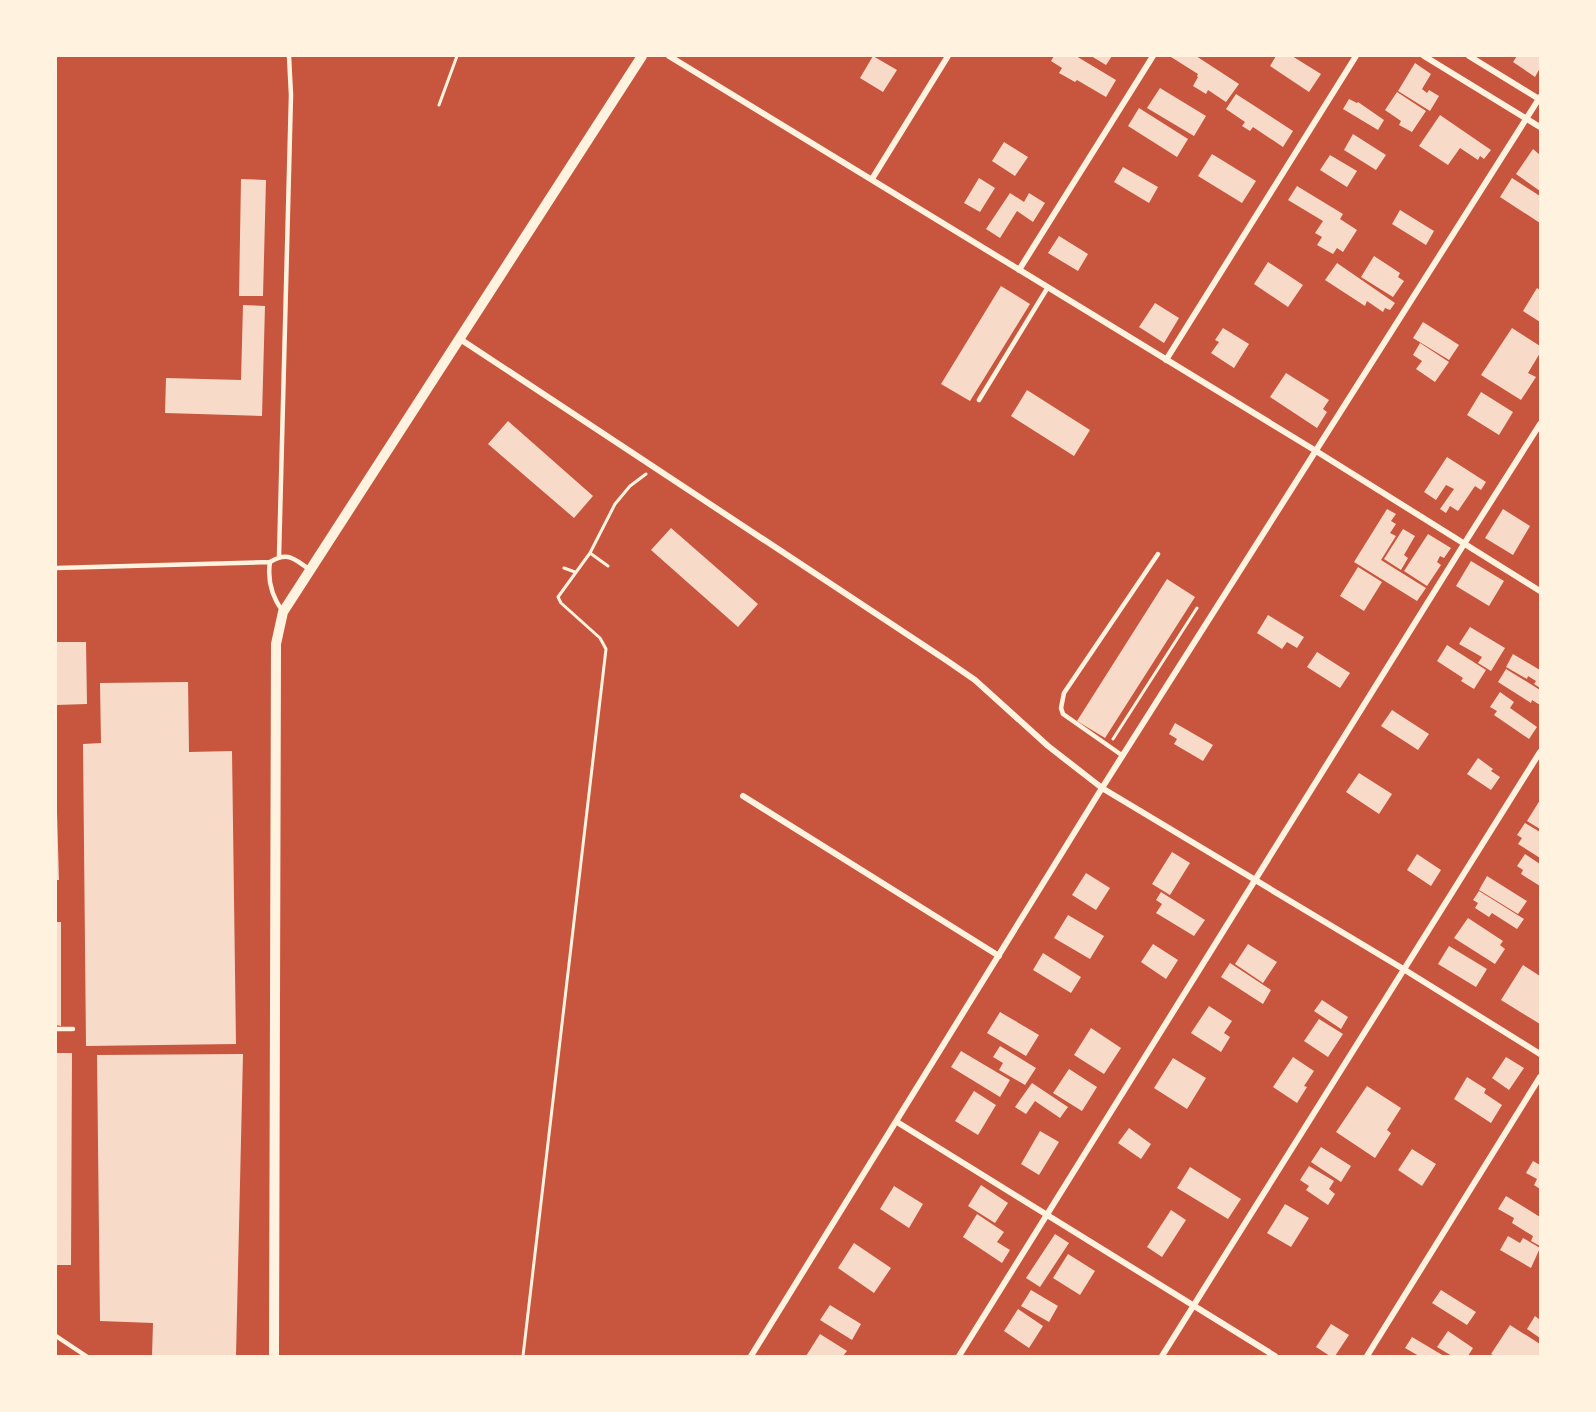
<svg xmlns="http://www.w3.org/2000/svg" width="1596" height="1412" viewBox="0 0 1596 1412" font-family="Commissioner,sans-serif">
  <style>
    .building { fill: #f7dbc8 }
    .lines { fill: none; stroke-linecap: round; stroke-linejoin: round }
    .path { stroke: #fff3e0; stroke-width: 3 }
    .service { stroke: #fff3e0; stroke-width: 4.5 }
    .minor { stroke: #fff3e0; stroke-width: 6 }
    .tertiary { stroke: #fff3e0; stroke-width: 10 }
  </style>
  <rect width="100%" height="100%" fill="#c8553d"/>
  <!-- building -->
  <path class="building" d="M873,56L897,70L883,92L860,78Z
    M1054,56H1076L1116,80L1106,97L1077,80L1075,82L1059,73L1062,68L1051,61Z
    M1091,56H1112L1106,65Z
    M1172,56H1196L1239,84L1226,102L1208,90L1206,94L1193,86L1198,77L1197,76L1198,74L1171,57Z
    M1276,56H1292L1321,74L1309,92L1270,66Z
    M1517,56H1540V68L1535,77L1513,62Z
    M1415,63L1431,74L1422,89L1427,93L1429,90L1439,96L1430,111L1398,91Z
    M1160,88L1206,116L1194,136L1147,108Z
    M1397,92L1426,111L1412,132L1399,125L1401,121L1385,110Z
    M1236,94L1293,131L1283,147L1253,127L1250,131L1242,126L1245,122L1226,109Z
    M1349,99L1357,103L1358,102L1384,120L1378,130L1343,109Z
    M1139,108L1188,139L1177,157L1128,126Z
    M1440,115L1491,150L1484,159L1480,156L1478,160L1460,148L1448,165L1419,146Z
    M1353,134L1386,155L1376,170L1344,150Z
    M1004,142L1028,157L1015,176L992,161Z
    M1533,149L1540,155V191L1516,174Z
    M1212,154L1256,181L1242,203L1198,176Z
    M1330,155L1357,171L1347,187L1320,170Z
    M1123,167L1158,187L1149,203L1114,182Z
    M979,178L995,188L980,212L964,203Z
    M1512,178L1540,196V223L1500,197Z
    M241,179L266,180L263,296H239Z
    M1297,186L1343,214L1340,219L1357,230L1343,252L1337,248L1333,254L1317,245L1322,237L1315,233L1323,221L1288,200Z
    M1010,193L1024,202L1029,193L1045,203L1033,222L1017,211L1000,238L986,229Z
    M1400,210L1434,231L1426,245L1392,224Z
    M1059,236L1088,254L1078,271L1048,253Z
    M1374,256L1400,273L1398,277L1404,281L1393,297L1361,277Z
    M1268,262L1303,285L1288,307L1254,284Z
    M1337,263L1395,303L1390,310L1385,308L1383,312L1367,301L1365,306L1325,280Z
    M1001,286L1030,304L970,401L941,384Z
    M1537,288L1540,290V322L1523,311Z
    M1155,303L1179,318L1164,343L1139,327Z
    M243,305L265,306L262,416L165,413L166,378L241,380Z
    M1423,322L1459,345L1449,360L1413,338Z
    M1223,328L1249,344L1234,368L1211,353L1219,342L1215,340Z
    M1512,328L1540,346V353L1528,373L1536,377L1521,400L1481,375Z
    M1420,343L1449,362L1435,382L1416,369L1422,361L1413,355Z
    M1286,373L1329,400L1323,409L1327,412L1317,428L1270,397Z
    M1027,390L1090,430L1074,456L1011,416Z
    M1481,392L1513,412L1499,435L1467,415Z
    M508,421L593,496L574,518L488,444Z
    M1447,457L1486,482L1481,490L1475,486L1458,511L1450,506L1446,513L1440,509L1454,489L1446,485L1436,500L1424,492Z
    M1387,509L1396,514L1391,521L1396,524L1390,533L1396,536L1381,560L1426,588L1417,601L1354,562Z
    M1503,509L1530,526L1513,555L1485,538Z
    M671,528L758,604L738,627L651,550Z
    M1403,529L1415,536L1404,555L1408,558L1401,570L1384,559Z
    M1428,534L1451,548L1444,558L1440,556L1437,562L1441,565L1427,586L1404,571Z
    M1471,561L1504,581L1489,606L1456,586Z
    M1358,567L1382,582L1364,611L1340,596Z
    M1167,579L1195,597L1105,738L1077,721Z
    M1268,615L1304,637L1297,648L1287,642L1282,649L1257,633Z
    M1470,627L1505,648L1491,671L1478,663L1482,657L1459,644Z
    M56,642H86L87,704L56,705Z
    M1447,645L1486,670L1474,689L1461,681L1463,678L1437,661Z
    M1317,652L1350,673L1340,688L1307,667Z
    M1513,654L1540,670V688L1534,684L1536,681L1528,676L1527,679L1506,667Z
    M1506,669L1540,690V705L1532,700L1531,703L1498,682Z
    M188,682L189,752L232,751L236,1044L86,1046L83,744L101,743L100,683Z
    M1500,692L1514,702L1510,708L1537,727L1529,739L1494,715L1497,711L1490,707Z
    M1392,710L1429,734L1418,750L1381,726Z
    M1175,723L1213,745L1203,761L1174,744L1177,739L1169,734Z
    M1478,758L1493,769L1491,771L1500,777L1491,790L1467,774Z
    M1359,773L1392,794L1379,814L1346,792Z
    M1540,800V829L1527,821Z
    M56,812H57L59,880H56Z
    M1525,823L1540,832V858L1518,844L1522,838L1517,835Z
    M1172,852L1190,863L1170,895L1152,884Z
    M1417,854L1441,870L1431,886L1407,870Z
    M1525,854L1540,864V886L1521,874L1523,870L1517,866Z
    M1086,873L1110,888L1096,910L1072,895Z
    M1487,876L1527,901L1518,914L1479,890Z
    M1479,891L1524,919L1517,929L1492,913L1489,917L1475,908L1478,903L1473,900Z
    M1161,892L1205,920L1194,936L1156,913L1162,904L1156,900Z
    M1068,915L1104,936L1090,959L1054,938Z
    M1468,918L1503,941L1500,945L1505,949L1495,964L1454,938Z
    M56,922H61V1026L56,1025Z
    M1153,944L1178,960L1166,979L1141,962Z
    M1248,944L1277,962L1263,983L1235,964Z
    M1449,946L1487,969L1476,987L1438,964Z
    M1043,953L1081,977L1071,993L1033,970Z
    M1230,963L1271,990L1263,1004L1221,977Z
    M1523,965L1540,976V1024L1501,1000Z
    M1322,1000L1348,1017L1341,1029L1314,1011Z
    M1209,1006L1232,1021L1224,1033L1230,1037L1221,1052L1191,1033Z
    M1000,1012L1039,1035L1026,1056L987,1033Z
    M1319,1019L1343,1034L1328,1057L1304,1041Z
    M1091,1028L1121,1048L1104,1074L1074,1055Z
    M1000,1046L1036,1068L1025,1085L999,1070L1003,1063L993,1057Z
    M961,1051L1010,1080L1000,1097L951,1067Z
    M56,1053H72L71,1265H56Z
    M243,1054L236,1356H152L153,1323L100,1321L97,1055Z
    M1293,1057L1314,1071L1304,1086L1307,1087L1297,1103L1273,1087Z
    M1506,1057L1524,1068L1509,1090L1492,1078Z
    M1173,1058L1206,1078L1187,1109L1154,1088Z
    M1069,1069L1097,1087L1082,1111L1053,1093Z
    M1467,1077L1486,1089L1484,1093L1502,1105L1491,1123L1454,1099Z
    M1032,1083L1068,1107L1060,1118L1035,1101L1026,1114L1015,1107Z
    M1367,1086L1401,1108L1387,1130L1391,1133L1375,1158L1336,1132Z
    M974,1091L996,1105L978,1135L955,1121Z
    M1129,1128L1151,1144L1141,1159L1118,1143Z
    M1040,1131L1059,1142L1039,1175L1021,1164Z
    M1321,1147L1351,1166L1341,1182L1311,1162Z
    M1412,1149L1436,1164L1422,1186L1398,1170Z
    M1533,1161L1540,1165V1189L1534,1185L1537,1179L1526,1173Z
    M1309,1166L1334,1181L1329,1189L1335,1194L1328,1205L1306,1190L1309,1186L1300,1180Z
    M1190,1167L1241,1199L1228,1219L1177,1188Z
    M981,1185L1008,1203L995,1223L968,1206Z
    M894,1186L923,1204L909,1228L880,1209Z
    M1506,1196L1540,1217V1246L1531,1241L1533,1236L1512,1223L1514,1218L1498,1209Z
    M1285,1204L1309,1218L1291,1247L1267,1233Z
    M1171,1210L1186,1220L1162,1257L1147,1247Z
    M977,1214L1004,1232L997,1242L1010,1250L1002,1263L963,1237Z
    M1055,1234L1069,1243L1040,1287L1026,1278Z
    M1508,1236L1520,1243L1523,1238L1540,1248L1531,1268L1500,1250Z
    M854,1243L891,1268L874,1293L838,1268Z
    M1068,1254L1095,1271L1080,1295L1053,1278Z
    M1031,1290L1058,1306L1049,1322L1021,1306Z
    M1441,1290L1476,1312L1467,1325L1432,1303Z
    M830,1305L861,1324L852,1340L820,1320Z
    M1018,1309L1043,1326L1029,1348L1004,1331Z
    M1535,1316L1540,1320V1338L1527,1329Z
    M1331,1324L1349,1335L1335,1356H1330L1316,1347Z
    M1510,1325L1540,1344V1356H1495L1491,1354Z
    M1448,1331L1473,1348L1468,1356H1452L1437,1347Z
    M820,1334L847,1351L843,1356H806Z
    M1412,1337L1444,1356H1419L1405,1348Z"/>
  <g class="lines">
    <!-- path -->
    <path class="path" d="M439,105L457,56
      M590,553L608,566
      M564,568L575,572
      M1113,739L1197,608
      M523,1356L606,649L600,638L561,603L558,597L590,553L615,504L630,486L646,474"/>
    <!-- service -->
    <path class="service" d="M979,400L1048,287
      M279,557L291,95L289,56
      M270,562C267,581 272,597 283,612
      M56,568L270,562C288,551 294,559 309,569
      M1123,756L1063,714L1061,708L1064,693L1158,554
      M56,1029H73
      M56,1336L86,1356"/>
    <!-- minor -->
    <path class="minor" d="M669,56L1316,451L1540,591
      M1424,56L1540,127
      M1469,56L1539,99
      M872,179L948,56
      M1019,270L1153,56
      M460,339L946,660L975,680L1048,746L1102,788L1405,970L1540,1054
      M1166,360L1356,56
      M743,796L999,956
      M897,1122L1275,1356
      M751,1356L1102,788L1540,97
      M959,1356L1464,544L1540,424
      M1162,1356L1540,752
      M1367,1356L1540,1077"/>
    <!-- tertiary -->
    <path class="tertiary" d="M274,1356L276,644L283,612L642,56"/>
  </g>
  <!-- border -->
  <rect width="1596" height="1412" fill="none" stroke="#fff3e0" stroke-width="114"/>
</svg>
